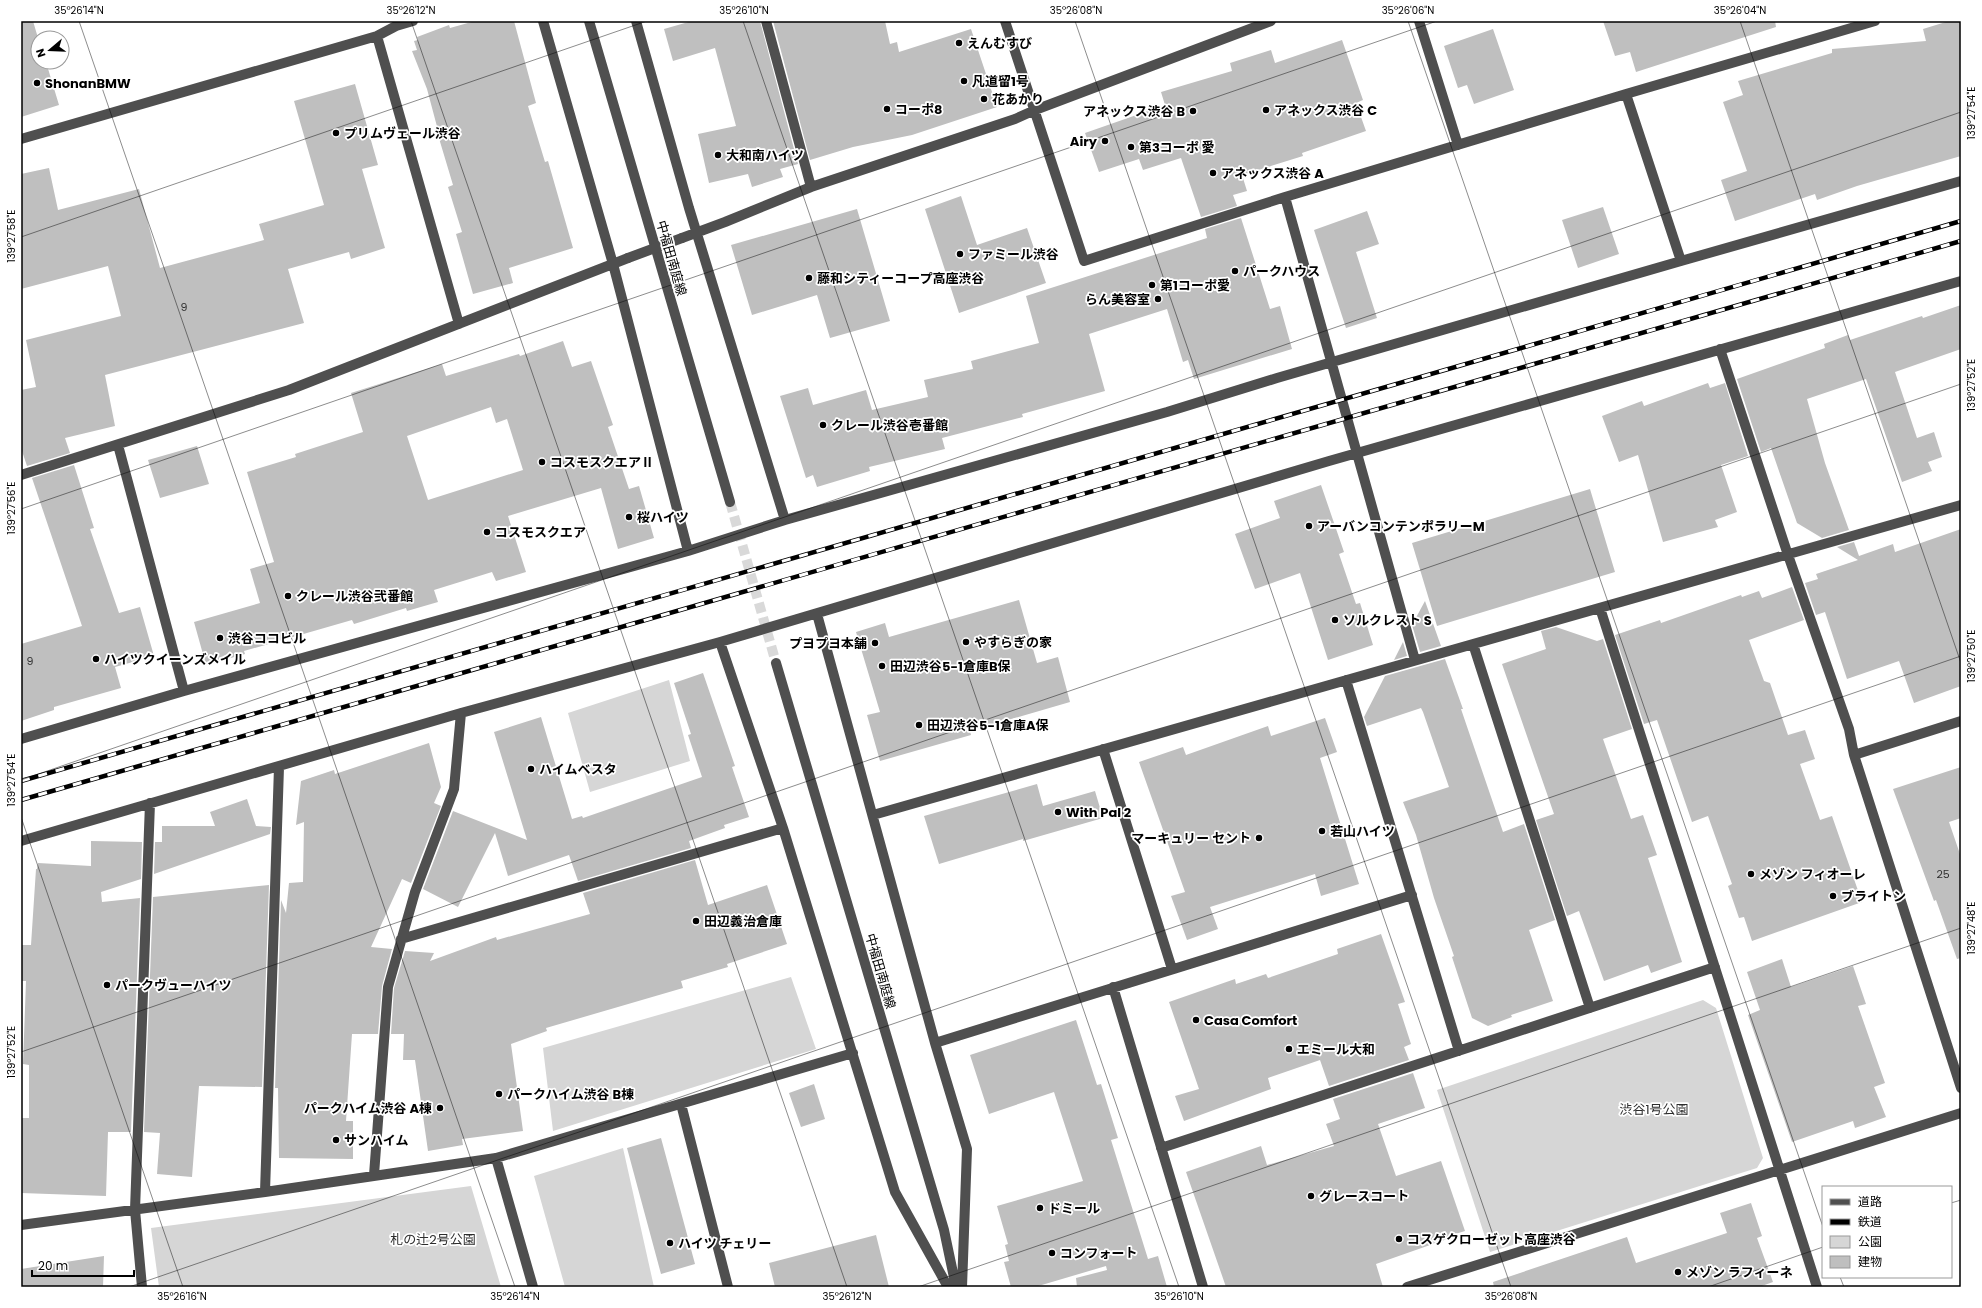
<svg xmlns="http://www.w3.org/2000/svg" width="1982" height="1308" viewBox="0 0 1982 1308" font-family="Poppins,'Noto Sans JP',sans-serif">
  <style>
    .green { fill: #d6d6d6 }
    .building { fill: #bfbfbf; fill-rule: evenodd }
    .lines { fill: none; stroke-linecap: round; stroke-linejoin: round }
    .minor-tunnel { stroke: #d9d9d9; stroke-width: 10; stroke-dasharray: 10 5; stroke-linecap: butt }
    .minor { stroke: #4f4f4f; stroke-width: 10 }
    .rail-casing { stroke: #000; stroke-width: 4.5 }
    .rail { stroke: #fff; stroke-width: 3; stroke-dasharray: 9; stroke-linecap: butt }
    .minor-bridge { stroke: #4f4f4f; stroke-width: 10 }
    .ticks { fill: none; stroke: #000; stroke-width: 1; stroke-opacity: 0.45 }
    .poi-dot { fill: #000; stroke: #fff; stroke-width: 1.5 }
    .labels { text-anchor: middle; stroke-width: 3.5; stroke-linejoin: round; paint-order: stroke }
    .number-label { font-size: 11px; fill: #303030 }
    .poi-label { font-size: 13px; font-weight: bold; fill: #000; stroke: #fff; text-anchor: start }
    .street-label { font-size: 13px; fill: #000; stroke: #fff }
    .park-label { font-size: 13px; fill: #2d2d2d; stroke: #fff }
    .neatline { fill: none; stroke: #000; stroke-width: 1.5 }
    .ticks-label { font-size: 10px; text-anchor: middle; fill: #000 }
  </style>
  <rect width="100%" height="100%" fill="#fff"/>
  <!-- green -->
  <path class="green" d="M669,680L690,761L590,792L568,713Z
    M791,977L816,1049L553,1131L543,1048Z
    M1703,1000L1716,1008L1763,1158L1757,1168L1490,1252L1437,1090Z
    M623,1148L654,1287H565L534,1176Z
    M471,1186L501,1287H159L151,1228Z"/>
  <!-- building -->
  <path class="building" d="M21,21H33L38,38V62H46L59,105L21,117Z
    M475,21H514L536,103L528,106L545,162L548,161L573,248L509,268L513,283L473,294L456,234L462,232L448,187L453,185L438,135L439,134L427,89L412,51L417,50L414,41L418,40L417,37L449,25L450,28Z
    M692,21H760L798,164L780,169L783,177L752,187L748,174L709,183L698,134L736,126L715,48L673,61L664,29Z
    M773,21H885L890,44L897,42L899,52L971,29L997,107L912,135L853,147L810,160Z
    M1603,21H1775L1776,27L1636,72L1630,52L1615,56Z
    M1949,21H1961V156L1857,186L1817,200L1815,194L1735,221L1721,180L1747,171L1723,102L1743,95L1738,81L1832,53V49L1926,41L1923,29Z
    M1493,29L1514,90L1474,104L1467,85L1458,88L1444,46Z
    M1342,40L1363,100L1356,103L1366,131L1302,153L1303,156L1242,175L1247,191L1233,195L1237,206L1201,217L1181,158L1143,170L1139,159L1099,172L1085,133L1165,105L1161,92L1232,71L1230,63L1271,50L1275,63Z
    M355,84L378,165L362,169L385,248L351,259L349,252L288,269L304,323L105,375L115,426L65,438L70,453L27,466L21,448V390L36,387L26,340L121,316L108,266L21,289V174L49,168L58,210L139,189L160,268L264,240L259,224L324,205L294,101Z
    M961,196L977,245L1027,228L1046,283L959,313L925,209Z
    M1603,207L1619,254L1578,268L1562,220Z
    M857,209L890,321L830,338L817,295L752,315L731,245Z
    M1367,211L1379,244L1356,252L1377,318L1346,328L1314,230Z
    M1241,218L1270,309L1280,306L1292,349L1194,379L1188,360L1183,362L1167,309L1089,334L1105,391L1022,414L1023,417L942,438L945,449L869,467L870,471L817,487L813,475L806,478L780,396L808,388L813,405L866,390L872,410L928,397L924,380L973,369L971,361L1039,343L1026,296L1207,238L1205,229Z
    M1961,305V349L1895,372L1917,438L1934,432L1942,457L1928,462L1932,471L1902,482L1866,379L1807,399L1825,463L1849,530L1822,538L1797,523L1771,448L1761,452L1737,379L1825,348L1824,344L1848,335L1850,340L1922,316L1923,318Z
    M563,341L572,367L591,361L613,425L608,427L629,489L639,486L654,538L618,549L601,488L508,516L526,572L496,581L492,572L434,590L438,602L407,611L406,608L354,624L352,620L244,651L245,654L206,665L194,622L260,603L250,569L274,562L247,472L296,457L295,454L363,432L351,393L442,364L446,376L519,354L520,356ZM491,407L496,423L507,419L523,470L428,500L407,436Z
    M1708,383L1710,388L1725,383L1748,456L1721,465L1737,512L1715,520L1718,527L1663,542L1638,455L1619,462L1602,416L1642,401L1644,406Z
    M197,446L209,484L160,498L148,460Z
    M74,465L94,528L90,529L119,613L140,607L154,656L115,667L121,688L54,707V710L21,721V644L82,626L32,478Z
    M1321,485L1344,552L1339,554L1356,604L1360,603L1373,645L1328,660L1300,573L1255,589L1235,534L1280,518L1274,501Z
    M1590,489L1615,572L1437,626L1412,543Z
    M1961,529V686L1914,703L1899,661L1847,679L1825,612L1816,615L1805,583L1818,579L1816,574L1858,560L1837,547L1854,542L1859,556L1893,544L1895,552Z
    M1792,587L1804,620L1749,640L1764,681L1770,683L1788,735L1805,730L1815,759L1800,764L1820,820L1832,816L1862,902L1752,941L1744,917L1739,918L1728,886L1732,884L1708,816L1692,822L1657,720L1644,724L1615,635L1660,620L1661,623L1741,595L1742,597L1759,591L1762,598Z
    M1019,600L1037,663L1058,657L1070,702L970,731L971,735L880,761L867,715L880,712L856,632L885,623L889,637Z
    M1425,601L1441,646L1420,652L1412,625Z
    M1556,627L1597,641L1603,639L1632,729L1603,739L1631,819L1643,815L1657,855L1648,858L1682,962L1651,973L1648,965L1604,981L1579,911L1567,916L1536,820L1554,814L1502,664L1546,649L1541,631Z
    M1403,642L1407,656L1394,660Z
    M1445,659L1463,709H1461L1503,832L1524,824L1555,920L1529,930L1553,1001L1511,1015L1512,1017L1488,1026L1472,1018L1452,957L1454,956L1434,898L1416,835L1403,802L1449,787L1423,712L1421,708L1367,726L1364,717L1385,676Z
    M703,673L735,766L732,767L749,817L724,825L725,828L689,841L691,848L578,881L569,855L508,876L495,833L458,907L423,889L453,811L527,840L494,732L541,717L572,819L582,816L583,818L702,777L688,735L691,734L674,683Z
    M1325,718L1337,752L1320,758L1359,884L1321,896L1315,874L1210,907L1218,929L1187,940L1171,896L1185,892L1139,762L1183,747L1186,755L1268,726L1271,736Z
    M429,743L441,787L434,803L441,806L411,883L402,879L371,947L392,949L382,986L378,1034H352L346,1121H353V1159L279,1158L278,1088H275L281,900L286,913L289,883L303,882L304,822L296,825L301,781L334,770L335,774Z
    M1961,767V818L1949,822L1961,857V958L1957,959L1936,900L1934,901L1893,789Z
    M1037,784L1043,806L1095,791L1103,818L1023,841V839L939,864L924,816Z
    M247,799L256,826L271,827L270,834L154,874L155,842H162V826H215L210,812Z
    M91,841L142,842L141,879L101,892L102,902L140,898L131,1132H108L106,1196L21,1193V1118H29V1065L23,1064L26,981H21V945H31L36,869H37L38,863L91,866Z
    M695,860L708,905L767,885L787,944L727,964L728,967L681,981L683,988L546,1028L547,1031L511,1044L523,1131L462,1139L463,1145L428,1151L415,1060H403L404,1034H391L394,988L405,951L434,953L430,961L496,937L497,940L590,914L583,893Z
    M269,885L262,1087L199,1086L192,1177L157,1174L160,1133L144,1132L153,897Z
    M1381,934L1405,1002L1398,1004L1411,1044L1404,1047L1409,1060L1329,1086L1320,1060L1268,1078L1271,1089L1184,1121L1175,1096L1199,1089L1169,1002L1235,979L1236,984L1266,974L1268,978L1338,954L1337,949Z
    M1782,959L1791,987L1853,966L1866,1004L1858,1006L1885,1083L1874,1087L1886,1117L1855,1128L1853,1121L1792,1142L1748,1015L1760,1010L1747,972Z
    M1076,1020L1097,1085L1101,1084L1118,1138L1111,1140L1148,1259L1158,1256L1167,1287H1077L1076,1278L1107,1270L1106,1266L1035,1287H1011L1004,1262L1009,1261L1005,1245L1008,1244L997,1206L1083,1181L1054,1092L989,1114L970,1055Z
    M1413,1073L1425,1108L1378,1124L1396,1176L1441,1161L1465,1231L1449,1236L1450,1238L1376,1264L1383,1287H1226L1186,1172L1261,1146L1267,1165L1334,1146L1326,1124L1340,1119L1333,1099Z
    M814,1084L825,1119L801,1127L789,1093Z
    M661,1138L695,1264L661,1274L627,1148Z
    M1751,1203L1762,1236L1757,1238L1773,1282L1759,1287H1494L1493,1282L1627,1237L1636,1263L1727,1233L1720,1213Z
    M876,1235L889,1287H775L769,1263Z
    M104,1256L103,1287H21V1269Z"/>
  <g class="lines">
    <!-- minor-tunnel -->
    <path class="minor-tunnel" d="M730,502L776,663"/>
    <!-- minor -->
    <path class="minor" d="M543,21L613,264L688,551
      M589,21L730,502
      M636,21L689,208L785,520
      M766,21L811,187
      M1005,21L1084,261L1285,197
      M1419,21L1458,145
      M377,36L396,26L413,21
      M1626,94L1875,21
      M21,139L377,36L459,324
      M682,238L725,222L811,187L1015,119L1035,110L1271,21
      M1720,349L1788,555L1849,729L1854,755L1961,1088
      M118,445L184,691
      M21,475L289,390L628,258
      M1600,608L1817,1287
      M817,614L935,1043L967,1149L962,1287
      M720,642L783,828L895,1192L948,1287
      M1473,644L1590,1008
      M1415,660L1285,197L1626,94L1681,261
      M776,663L944,1230L956,1287
      M1346,680L1459,1051
      M21,739L184,691L688,551L785,520L1167,412L1277,378L1681,261L1961,181
      M1103,749L1172,969
      M1854,755L1961,721
      M873,815L1961,505
      M21,841L461,713L720,642L1329,461L1961,281
      M401,939L783,828
      M1113,987L1203,1287
      M935,1043L1412,895
      M681,1104L728,1287
      M1161,1148L1715,967
      M496,1158L533,1287
      M374,1175L388,987L415,892L454,789L461,713
      M265,1192L279,767
      M21,1225L265,1192L496,1158L853,1053
      M142,1287L135,1210L150,803
      M1407,1287L1961,1113"/>
    <!-- rail casing -->
    <g class="rail-casing">
      <path id="rail" d="M21,781L1961,221
        M21,800L1961,241"/>
    </g>
    <!-- rail -->
    <use href="#rail" class="rail"/>
    <!-- minor-bridge -->
    <path class="minor-bridge" d="M628,258L682,238"/>
  </g>
  <!-- ticks -->
  <path class="ticks" d="M79,21L515,1287M411,21L847,1287M743,21L1179,1287M1075,21L1511,1287M1408,21L1823,1227M1740,21L1961,663M21,237L647,21M21,509L1437,21M21,780L1961,112M21,817L183,1287M21,1052L1961,384M1951,1203L1961,1200M1840,1277L1844,1287M129,1287L1961,656M918,1287L1961,928M1708,1287L1823,1247"/>
  <!-- markers -->
  <g class="poi-dot">
    <circle cx="959" cy="43" r="4"/>
    <circle cx="964" cy="81" r="4"/>
    <circle cx="37" cy="83" r="4"/>
    <circle cx="984" cy="99" r="4"/>
    <circle cx="887" cy="109" r="4"/>
    <circle cx="1266" cy="110" r="4"/>
    <circle cx="1193" cy="111" r="4"/>
    <circle cx="336" cy="133" r="4"/>
    <circle cx="1105" cy="141" r="4"/>
    <circle cx="1131" cy="147" r="4"/>
    <circle cx="718" cy="155" r="4"/>
    <circle cx="1213" cy="173" r="4"/>
    <circle cx="960" cy="254" r="4"/>
    <circle cx="1235" cy="271" r="4"/>
    <circle cx="809" cy="278" r="4"/>
    <circle cx="1152" cy="285" r="4"/>
    <circle cx="1158" cy="299" r="4"/>
    <circle cx="823" cy="425" r="4"/>
    <circle cx="542" cy="462" r="4"/>
    <circle cx="629" cy="517" r="4"/>
    <circle cx="1309" cy="526" r="4"/>
    <circle cx="487" cy="532" r="4"/>
    <circle cx="288" cy="596" r="4"/>
    <circle cx="1335" cy="620" r="4"/>
    <circle cx="220" cy="638" r="4"/>
    <circle cx="966" cy="642" r="4"/>
    <circle cx="875" cy="643" r="4"/>
    <circle cx="96" cy="659" r="4"/>
    <circle cx="882" cy="666" r="4"/>
    <circle cx="919" cy="725" r="4"/>
    <circle cx="531" cy="769" r="4"/>
    <circle cx="1058" cy="812" r="4"/>
    <circle cx="1322" cy="831" r="4"/>
    <circle cx="1259" cy="838" r="4"/>
    <circle cx="1751" cy="874" r="4"/>
    <circle cx="1833" cy="896" r="4"/>
    <circle cx="696" cy="921" r="4"/>
    <circle cx="107" cy="985" r="4"/>
    <circle cx="1196" cy="1020" r="4"/>
    <circle cx="1289" cy="1049" r="4"/>
    <circle cx="499" cy="1094" r="4"/>
    <circle cx="440" cy="1108" r="4"/>
    <circle cx="336" cy="1140" r="4"/>
    <circle cx="1311" cy="1196" r="4"/>
    <circle cx="1040" cy="1208" r="4"/>
    <circle cx="1399" cy="1239" r="4"/>
    <circle cx="670" cy="1243" r="4"/>
    <circle cx="1052" cy="1253" r="4"/>
    <circle cx="1678" cy="1272" r="4"/>
  </g>
  <g class="labels">
    <!-- number labels -->
    <g class="number-label">
      <text x="184" y="311">9</text>
      <text x="30" y="665">9</text>
      <text x="1943" y="878">25</text>
    </g>
    <!-- poi labels -->
    <g class="poi-label">
      <text x="967" y="48">えんむすび</text>
      <text x="972" y="86">凡道留1号</text>
      <text x="45" y="88">ShonanBMW</text>
      <text x="992" y="104">花あかり</text>
      <text x="895" y="114">コーポ8</text>
      <text x="1274" y="115">アネックス渋谷 C</text>
      <text x="1185" y="116" text-anchor="end">アネックス渋谷 B</text>
      <text x="344" y="138">プリムヴェール渋谷</text>
      <text x="1097" y="146" text-anchor="end">Airy</text>
      <text x="1139" y="152">第3コーポ 愛</text>
      <text x="726" y="160">大和南ハイツ</text>
      <text x="1221" y="178">アネックス渋谷 A</text>
      <text x="968" y="259">ファミール渋谷</text>
      <text x="1243" y="276">パークハウス</text>
      <text x="817" y="283">藤和シティーコープ高座渋谷</text>
      <text x="1160" y="290">第1コーポ愛</text>
      <text x="1150" y="304" text-anchor="end">らん美容室</text>
      <text x="831" y="430">クレール渋谷壱番館</text>
      <text x="550" y="467">コスモスクエアⅡ</text>
      <text x="637" y="522">桜ハイツ</text>
      <text x="1317" y="531">アーバンコンテンポラリーM</text>
      <text x="495" y="537">コスモスクエア</text>
      <text x="296" y="601">クレール渋谷弐番館</text>
      <text x="1343" y="625">ソルクレスト S</text>
      <text x="228" y="643">渋谷ココビル</text>
      <text x="974" y="647">やすらぎの家</text>
      <text x="867" y="648" text-anchor="end">プヨプヨ本舗</text>
      <text x="104" y="664">ハイツクイーンズメイル</text>
      <text x="890" y="671">田辺渋谷5-1倉庫B保</text>
      <text x="927" y="730">田辺渋谷5-1倉庫A保</text>
      <text x="539" y="774">ハイムベスタ</text>
      <text x="1066" y="817">With Pal 2</text>
      <text x="1330" y="836">若山ハイツ</text>
      <text x="1251" y="843" text-anchor="end">マーキュリー セント</text>
      <text x="1759" y="879">メゾン フィオーレ</text>
      <text x="1841" y="901">ブライトン</text>
      <text x="704" y="926">田辺義治倉庫</text>
      <text x="115" y="990">パークヴューハイツ</text>
      <text x="1204" y="1025">Casa Comfort</text>
      <text x="1297" y="1054">エミール大和</text>
      <text x="507" y="1099">パークハイム渋谷 B棟</text>
      <text x="432" y="1113" text-anchor="end">パークハイム渋谷 A棟</text>
      <text x="344" y="1145">サンハイム</text>
      <text x="1319" y="1201">グレースコート</text>
      <text x="1048" y="1213">ドミール</text>
      <text x="1407" y="1244">コスゲクローゼット高座渋谷</text>
      <text x="678" y="1248">ハイツ チェリー</text>
      <text x="1060" y="1258">コンフォート</text>
      <text x="1686" y="1277">メゾン ラフィーネ</text>
    </g>
    <!-- street labels -->
    <g class="street-label">
      <text transform="translate(672 258) rotate(74)" y="5">中福田南庭線</text>
      <text transform="translate(881 971) rotate(74)" y="5">中福田南庭線</text>
    </g>
    <!-- park labels -->
    <g class="park-label">
      <text x="1654" y="1114">渋谷1号公園</text>
      <text x="433" y="1244">札の辻2号公園</text>
    </g>
  </g>
  <!-- border -->
  <rect width="1982" height="1308" fill="none" stroke="#ffffff" stroke-width="44"/>
  <!-- legend -->
  <rect x="1822" y="1186" width="130" height="92" fill="#ffffff" stroke="#999999"/>
  <rect x="1830" y="1199" width="20" height="6" fill="#4f4f4f" stroke="#999999"/>
  <text x="1858" y="1206" font-size="12" fill="#000000">道路</text>
  <rect x="1830" y="1219" width="20" height="6" fill="#000000" stroke="#999999"/>
  <text x="1858" y="1226" font-size="12" fill="#000000">鉄道</text>
  <rect x="1830" y="1236" width="20" height="12" fill="#d6d6d6" stroke="#999999"/>
  <text x="1858" y="1246" font-size="12" fill="#000000">公園</text>
  <rect x="1830" y="1256" width="20" height="12" fill="#bfbfbf" stroke="#999999"/>
  <text x="1858" y="1266" font-size="12" fill="#000000">建物</text>
  <!-- north arrow -->
  <g transform="translate(50 50) rotate(251)"><circle r="19" fill="#ffffff" stroke="#999999"/>
  <path d="M0-3L7 15L0 10L-7 15Z" fill="#000000"/>
  <text y="-6" font-size="11" font-weight="bold" text-anchor="middle" fill="#000000">N</text>
  </g>
  <!-- scale -->
  <path d="M32 1270v6h102v-6" fill="none" stroke="#000000" stroke-width="2"/>
  <text x="38" y="1270" font-size="12" fill="#000000" stroke="#ffffff" stroke-width="3" paint-order="stroke">20 m</text>
  <rect x="22" y="22" width="1938" height="1264" class="neatline"/>
  <g class="ticks-label">
    <text x="79" y="14">35°26'14"N</text>
    <text x="411" y="14">35°26'12"N</text>
    <text x="744" y="14">35°26'10"N</text>
    <text x="1076" y="14">35°26'08"N</text>
    <text x="1408" y="14">35°26'06"N</text>
    <text x="1740" y="14">35°26'04"N</text>
    <text transform="translate(1971 113) rotate(-90)" y="4">139°27'54"E</text>
    <text transform="translate(11 236) rotate(-90)" y="4">139°27'58"E</text>
    <text transform="translate(1971 385) rotate(-90)" y="4">139°27'52"E</text>
    <text transform="translate(11 508) rotate(-90)" y="4">139°27'56"E</text>
    <text transform="translate(1971 656) rotate(-90)" y="4">139°27'50"E</text>
    <text transform="translate(11 780) rotate(-90)" y="4">139°27'54"E</text>
    <text transform="translate(1971 928) rotate(-90)" y="4">139°27'48"E</text>
    <text transform="translate(11 1052) rotate(-90)" y="4">139°27'52"E</text>
    <text x="182" y="1300">35°26'16"N</text>
    <text x="515" y="1300">35°26'14"N</text>
    <text x="847" y="1300">35°26'12"N</text>
    <text x="1179" y="1300">35°26'10"N</text>
    <text x="1511" y="1300">35°26'08"N</text>
  </g>
</svg>
